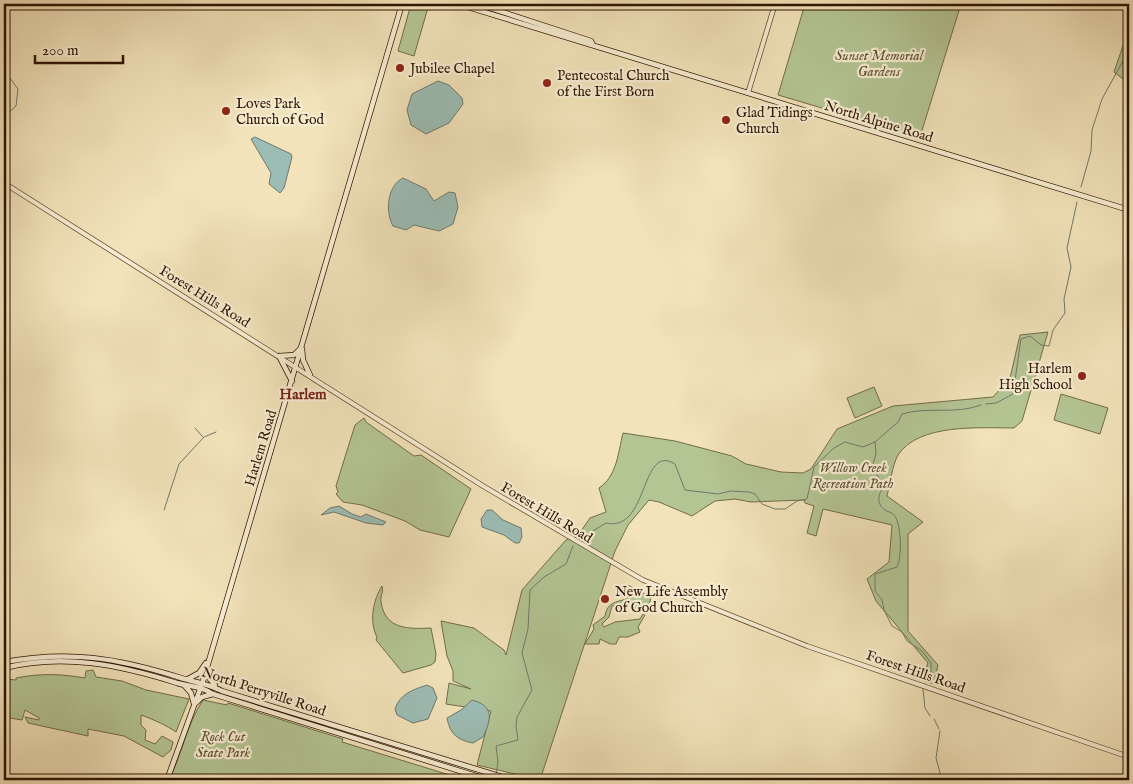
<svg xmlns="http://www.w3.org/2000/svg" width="1133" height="784" viewBox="0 0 1133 784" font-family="'IM FELL English',serif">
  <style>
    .green { fill: #b4c594; stroke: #726c4a }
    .water { fill: #9cbdb5; stroke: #70796d }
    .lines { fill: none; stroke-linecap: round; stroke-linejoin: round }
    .stream { stroke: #70796d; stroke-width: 1 }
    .tertiary-casing { stroke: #60482e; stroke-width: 5.5 }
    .secondary-casing { stroke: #2f1400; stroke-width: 6 }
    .tertiary { stroke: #f7edd2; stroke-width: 4 }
    .secondary { stroke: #f7edd2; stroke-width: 4.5 }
    .poi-dot { fill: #8f2418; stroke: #f7edd2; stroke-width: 2 }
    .labels { text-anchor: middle; stroke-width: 4.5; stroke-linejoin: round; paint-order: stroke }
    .park-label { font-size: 14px; font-style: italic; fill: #5e5234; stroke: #f7edd2 }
    .poi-label { font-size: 14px; fill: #2f1400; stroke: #f7edd2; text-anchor: start }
    .street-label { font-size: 14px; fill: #2f1400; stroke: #f7edd2 }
    .neighbourhood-label { font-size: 15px; font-weight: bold; fill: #7a1f14; stroke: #f7edd2 }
  </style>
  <rect width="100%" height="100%" fill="#f2e3ba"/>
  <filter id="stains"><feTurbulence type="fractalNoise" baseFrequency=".004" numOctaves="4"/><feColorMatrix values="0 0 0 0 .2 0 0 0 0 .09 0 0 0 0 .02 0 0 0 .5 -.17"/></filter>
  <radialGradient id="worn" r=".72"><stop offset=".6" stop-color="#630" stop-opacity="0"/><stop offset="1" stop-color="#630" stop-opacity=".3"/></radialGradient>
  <!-- green -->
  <path class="green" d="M411,4H429L414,56L398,51Z
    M805,4H961L920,137L778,95Z
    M1129,33V82H1127L1114,72L1127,34Z
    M1048,332L1022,421L1014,428C980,428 919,423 898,455C892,466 890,484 887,496L923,522L908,534V631L938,665L934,684L922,680L928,663L876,601L867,579L889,562L892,525L823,509L816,536L807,533L814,506L805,503L804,500L751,502L735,499L715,501L692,516L659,502L649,500L628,525L615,551L540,780L477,765L491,711L446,704L449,683L471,689L453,681V671L447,656L441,621L474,628L504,650L506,655L522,590L566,540L579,534L590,518L606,512L599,488C617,476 618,453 623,433L675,441L732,456L746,464L781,472L803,473L811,469L837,429L893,406L993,397L1010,378L1020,335Z
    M874,387L882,406L855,418L847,398Z
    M1061,394L1108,408L1100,434L1054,420Z
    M364,418L366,422L414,456L421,455L471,489L449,537L420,530L405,521L362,505L343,502L336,494L338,492L336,486L355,425Z
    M628,585L651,597L650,602L643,609C632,608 623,604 612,606L609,617L602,624L604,627L615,622L640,619L643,614L645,615L638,627L640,632L628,637H619L616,644H610L600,639L599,644H585L594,629L593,625L605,616C607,603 615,602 627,599Z
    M382,586C384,592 380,596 381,602C385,630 409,629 431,628L436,654L435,662L431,665L403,673L376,640L377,637C369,622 373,600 382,586Z
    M93,670L96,677L122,681L146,690L189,699L176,732C168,726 150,718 141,715V725L146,730L145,740L155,744L162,736L173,742L171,750L163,757L124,736L88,729V736L28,723L25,717L39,720V718L25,710L22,720L4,717L6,679L16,680V678C41,673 62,674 85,678L86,671Z
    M203,700L227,705L228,703L343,739L342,742L466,780H169C182,754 187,724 203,700Z"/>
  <!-- water -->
  <path class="water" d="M438,81L449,85L462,98L463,104L449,123L426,134L411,125L407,110L412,94Z
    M255,137L291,154L292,157L284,188L280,193L269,184L271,173L251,139Z
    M403,178L426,189L434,201L449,192L455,193L458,207L453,224L439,231L414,225L406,230L393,226C385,212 387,186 403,178Z
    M339,506L352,514L361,517L366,514L386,522L383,525L366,523L334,512L321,515L330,508Z
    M487,510H492L503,520L521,528L522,537L519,543H515L504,535L482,527L481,519Z
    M427,685L433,688L437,698L428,719L413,723L397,715L395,709C400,694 412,690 427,685Z
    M472,700C495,706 491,720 483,737L473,743C457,740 450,734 447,718L461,710Z"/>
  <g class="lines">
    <!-- stream -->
    <path class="stream" d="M4,70L18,89L16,106L4,117
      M1081,187L1091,151L1092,130L1102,99L1129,50
      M986,404L996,403L1013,394L1021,339L1030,336L1041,345L1049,346L1053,330L1065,313L1064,299L1071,267L1067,248L1077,202
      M195,428L203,437
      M875,442L876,453
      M876,454L872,467L884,486C878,494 876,504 885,510C888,512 891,512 893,514C902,521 902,558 897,567L875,574V591L882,600L884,610L892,626L902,632L907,641L922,651L931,663V671L926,682
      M164,510L179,464L204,437L216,432
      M578,540L606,523C649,533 640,442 675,464L685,490L718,494L731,491L749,492L755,494L762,504L775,509H785L797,501L807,499L814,467L834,448L845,442L863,447L875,442L898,422L902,414C928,406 955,415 981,405
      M923,689L925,708L930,716
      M934,719L939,729
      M940,731L936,758L942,780
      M495,780L498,762L496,746L518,740L516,726L517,717L532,690L522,653L528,629L530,590L544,577L566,564L573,546"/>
    <!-- tertiary casing -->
    <g class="tertiary-casing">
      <path id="tertiary" d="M748,93L775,4
        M4,183L483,486L643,580L807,646L1129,757"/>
    </g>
    <!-- secondary casing -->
    <g class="secondary-casing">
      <path id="secondary" d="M458,4L1129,210
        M478,4L591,41L593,45
        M302,349L303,360L310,375
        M279,356L292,381
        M279,356L294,355L300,349
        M4,662C68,650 117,658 178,677C196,683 204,682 222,691L512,780
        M4,668C63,653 120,665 177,683C191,687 201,686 213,694L489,780
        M207,668L210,679L215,685
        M188,679L199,673L206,663
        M184,685L191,693L194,704
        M196,703L202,697L213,694
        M167,780L203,681L402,4"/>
    </g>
    <!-- tertiary -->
    <use href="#tertiary" class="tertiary"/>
    <!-- secondary -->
    <use href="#secondary" class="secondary"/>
  </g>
  <!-- markers -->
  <g class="poi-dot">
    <circle cx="400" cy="68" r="5"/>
    <circle cx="547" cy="83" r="5"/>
    <circle cx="226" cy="111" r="5"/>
    <circle cx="726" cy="120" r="5"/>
    <circle cx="1082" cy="376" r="5"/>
    <circle cx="605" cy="599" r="5"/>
  </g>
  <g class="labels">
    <!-- park labels -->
    <g class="park-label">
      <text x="879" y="60">Sunset Memorial<tspan x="879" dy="16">Gardens</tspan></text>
      <text x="853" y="472">Willow Creek<tspan x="853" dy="16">Recreation Path</tspan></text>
      <text x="223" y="741">Rock Cut<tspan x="223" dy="16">State Park</tspan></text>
    </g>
    <!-- poi labels -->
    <g class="poi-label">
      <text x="410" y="73">Jubilee Chapel</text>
      <text x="557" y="80">Pentecostal Church<tspan x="557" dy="16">of the First Born</tspan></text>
      <text x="236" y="108">Loves Park<tspan x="236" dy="16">Church of God</tspan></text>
      <text x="736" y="117">Glad Tidings<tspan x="736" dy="16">Church</tspan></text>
      <text x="1072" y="373" text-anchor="end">Harlem<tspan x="1072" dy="16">High School</tspan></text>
      <text x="615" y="596">New Life Assembly<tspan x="615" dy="16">of God Church</tspan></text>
    </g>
    <!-- street labels -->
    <g class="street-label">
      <text transform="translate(879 121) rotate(17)" y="5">North Alpine Road</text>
      <text transform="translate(205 296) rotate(32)" y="5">Forest Hills Road</text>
      <text transform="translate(260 448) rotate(-73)" y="5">Harlem Road</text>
      <text transform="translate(547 512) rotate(31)" y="5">Forest Hills Road</text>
      <text transform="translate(916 671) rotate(19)" y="5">Forest Hills Road</text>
      <text transform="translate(264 691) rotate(18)" y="5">North Perryville Road</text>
    </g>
    <!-- neighbourhood labels -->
    <g class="neighbourhood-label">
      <text x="303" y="399">Harlem</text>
    </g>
  </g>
  <!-- margin -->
  <rect width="1133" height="784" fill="none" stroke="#f2e3ba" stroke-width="20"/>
  <rect x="5" y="5" width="1123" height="774" fill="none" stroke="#2f1400" stroke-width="2.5"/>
  <rect x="10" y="10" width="1113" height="764" fill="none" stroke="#2f1400"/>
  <!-- scale -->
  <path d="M35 55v8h88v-8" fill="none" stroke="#2f1400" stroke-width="2.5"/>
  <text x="42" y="55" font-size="15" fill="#2f1400" stroke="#f7edd2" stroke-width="4" paint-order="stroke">200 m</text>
  <rect width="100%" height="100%" filter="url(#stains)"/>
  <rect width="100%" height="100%" fill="url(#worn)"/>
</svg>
